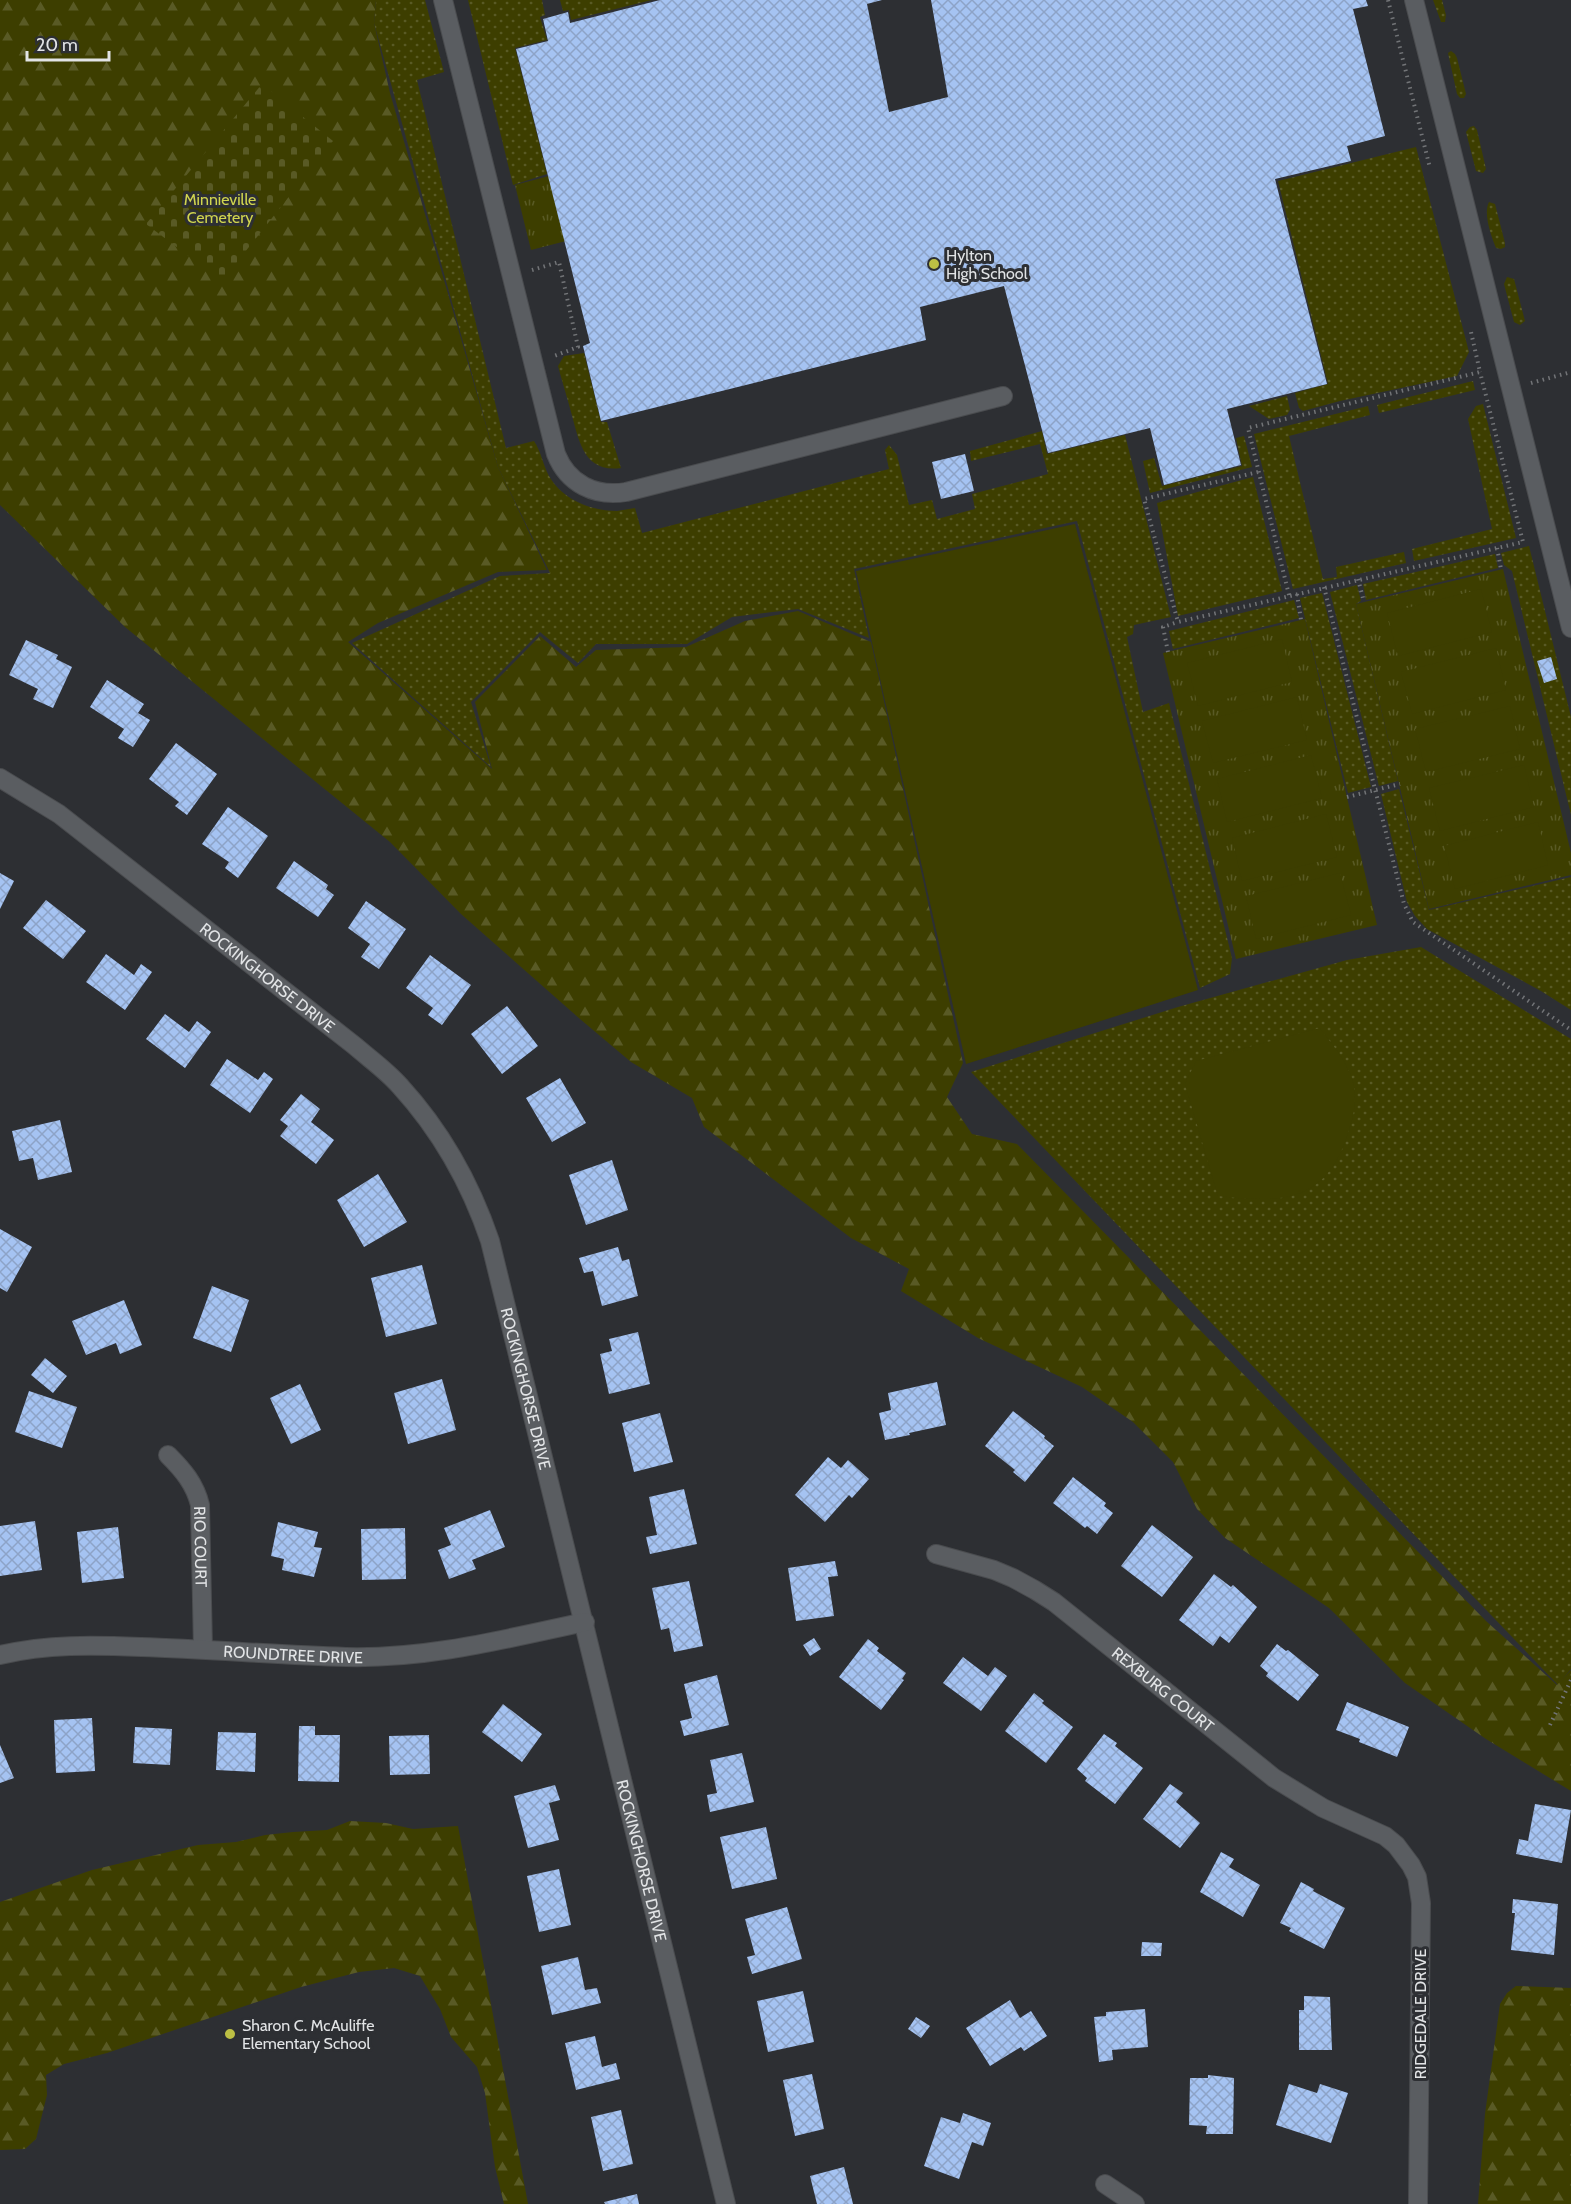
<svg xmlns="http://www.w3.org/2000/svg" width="1571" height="2204" viewBox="0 0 1571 2204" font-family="Cabin,sans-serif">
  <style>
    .grass { fill: url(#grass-dots) }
    .forest { fill: url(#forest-firs) }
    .cemetery { fill: url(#cemetery-stones) }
    .park { fill: url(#park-tufts) }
    .garden { fill: #3d3e00 }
    .building { fill: url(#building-cross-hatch) }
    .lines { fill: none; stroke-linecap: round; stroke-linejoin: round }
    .minor-casing { stroke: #4a4c4f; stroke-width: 20 }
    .path { stroke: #727477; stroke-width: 4; stroke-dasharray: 1.5 4.5; stroke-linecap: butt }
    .minor { stroke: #5a5d61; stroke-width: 18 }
    .poi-dot { fill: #bcbf44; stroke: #2d2f33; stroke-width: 2 }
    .labels { text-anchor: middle; stroke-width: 6; stroke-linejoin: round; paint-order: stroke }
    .park-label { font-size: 16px; fill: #d1d54f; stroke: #2d2f33 }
    .poi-label { font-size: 16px; fill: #e2e4e6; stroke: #2d2f33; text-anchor: start }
    .street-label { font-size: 16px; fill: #e2e4e6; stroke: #2d2f33 }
  </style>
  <defs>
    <pattern id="grass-dots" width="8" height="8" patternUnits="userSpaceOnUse" patternTransform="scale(1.5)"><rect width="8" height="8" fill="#3d3e00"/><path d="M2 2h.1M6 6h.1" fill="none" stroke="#595a25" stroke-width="1.8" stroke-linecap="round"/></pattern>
    <pattern id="forest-firs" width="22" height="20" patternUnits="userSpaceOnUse" patternTransform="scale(1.5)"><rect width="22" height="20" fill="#3d3e00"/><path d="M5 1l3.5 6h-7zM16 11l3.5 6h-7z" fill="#595a25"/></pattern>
    <pattern id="cemetery-stones" width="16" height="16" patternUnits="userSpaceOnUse" patternTransform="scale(1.5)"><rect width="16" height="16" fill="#3d3e00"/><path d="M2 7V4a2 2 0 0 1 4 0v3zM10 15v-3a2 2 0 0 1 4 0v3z" fill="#595a25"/></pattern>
    <pattern id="park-tufts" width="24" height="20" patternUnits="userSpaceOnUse" patternTransform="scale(1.5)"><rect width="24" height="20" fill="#3d3e00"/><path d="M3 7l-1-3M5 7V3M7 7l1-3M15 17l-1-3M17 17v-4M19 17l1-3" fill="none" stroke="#595a25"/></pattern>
    <pattern id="building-cross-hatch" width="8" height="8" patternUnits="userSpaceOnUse" patternTransform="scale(1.5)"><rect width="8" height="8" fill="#a5c3f2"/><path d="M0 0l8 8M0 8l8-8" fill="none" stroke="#8da3c7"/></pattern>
  </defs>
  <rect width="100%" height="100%" fill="#2d2f33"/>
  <!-- grass -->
  <path class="grass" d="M376,0H425L444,72L417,80L506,448L534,441C541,451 543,465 549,476C562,499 590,511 617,511C623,510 629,509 635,508L642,533L889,469L885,450L889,445L897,455L909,505L932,500L937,519L975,509L972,494L1048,474L1040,444L971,461L970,451L1042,431L1047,454L1125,435L1171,617L1134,625L1133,634L1127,637L1143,712L1169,703L1232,958L1230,974L1200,988L1077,521L854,569L869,638L798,609L732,617L687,644H596L578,663L540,632L471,702L491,767L352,643L500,576L550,573L498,467L374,23Z
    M468,0H542L545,15L540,17L547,40L515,48L547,174L513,185Z
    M560,0H652L571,20L569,10L563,11Z
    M1433,0H1442L1446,15L1445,22H1441Z
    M1451,51L1455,54L1457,58L1466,94L1464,98H1460L1457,94L1448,53Z
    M1474,126L1477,130L1486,169L1483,173L1476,171L1466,132L1470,127Z
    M1416,147L1469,352L1457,376L1340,401L1303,411L1299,408L1295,393L1328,384L1278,181Z
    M1489,202L1495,204L1505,243V247L1501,249L1496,248C1491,236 1483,213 1489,202Z
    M1507,277L1514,279L1525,321L1520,325L1514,322L1504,284Z
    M584,353L601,422H607L621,468C583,473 579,440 571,412C567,397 562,381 558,366L564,356Z
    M1473,381L1475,390L1379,413L1377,405Z
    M1287,396L1290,410L1287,415L1269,419L1249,406Z
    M1483,404L1516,538L1414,561L1412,549L1492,529L1468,419L1476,406Z
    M1368,406L1370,415L1289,436L1323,579L1337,577L1336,567L1404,552L1406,563L1293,589L1254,434Z
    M1244,436L1252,467L1150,493L1143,461L1154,458L1162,486L1242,466L1236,438Z
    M1253,477L1282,591L1178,616L1157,503Z
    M1529,546L1571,717V815L1512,571L1504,565L1501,553Z
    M1495,554L1498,568L1366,600L1363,584Z
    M1357,585L1361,601L1356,604L1398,781L1379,786L1330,592Z
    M1322,593L1371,787L1348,793L1300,598Z
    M1294,600L1299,618L1173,649L1169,631Z
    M1399,789L1429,910L1571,877V1010L1541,991L1427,929L1415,916L1407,902L1381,794Z
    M1421,947L1571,1039V1669L1558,1685L971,1072L1178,1007L1347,960Z"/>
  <!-- forest -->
  <path class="forest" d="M0,0H376L374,23L390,93L498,467L547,570L498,572L378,623L348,642L492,769L475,702L540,636L576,667L596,650L686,647L745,621L798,611L871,642L963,1063L947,1097L972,1134L1017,1144L1486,1621L1557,1685L1571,1670V1791L1486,1739L1405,1683L1329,1608L1225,1538L1197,1509L1173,1462L1133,1422L1082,1387L978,1338L901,1291L909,1269L851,1238L704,1127L692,1098L631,1062L580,1019L461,914L390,842L125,627L0,505Z
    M350,1821L386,1823L413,1829L458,1826L528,2204H504L495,2167L485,2093L477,2067L451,2037L440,2009L420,1976L394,1968L359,1972L301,1987L107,2053L64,2064L46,2075L47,2095L36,2139L25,2149L0,2150V1902L92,1870L198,1845L236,1842L265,1835L293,1832L327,1830Z
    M1516,1986L1571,1988V2204H1478L1485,2114L1500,2004L1507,1993Z"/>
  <!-- cemetery -->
  <path class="cemetery" d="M262,84L333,141L222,281L146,224Z"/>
  <!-- park -->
  <path class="park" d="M549,176L566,241L531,250L515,185Z
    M1503,569L1571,853V875L1429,909L1356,604Z
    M1305,619L1377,925L1236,959L1163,653Z"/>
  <!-- garden -->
  <path class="garden" d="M1075,524L1198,990L966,1064L856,571Z
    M1481,589L1492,632L1398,656L1387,613Z
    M1282,639L1292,682L1198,706L1187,663Z
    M1496,648L1506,690L1412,714L1401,672Z
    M1297,697L1307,740L1213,763L1202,721Z
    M1510,706L1520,749L1426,772L1415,729Z
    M1311,755L1322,798L1227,822L1217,779Z
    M1524,765L1534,807L1440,831L1429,788Z
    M1326,814L1337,857L1242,881L1232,838Z
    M1538,822L1548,865L1455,889L1444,846Z
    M1340,873L1351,915L1256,939L1246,896Z
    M1320,1028C1331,1043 1346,1060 1352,1079C1358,1097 1354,1116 1348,1133C1326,1204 1281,1203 1218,1196L1185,1084L1196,1061Z"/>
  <!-- building -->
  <path class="building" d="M660,0H882L867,4L889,112L948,97L931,0H1366L1368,6L1353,9L1385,136L1347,146L1351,161L1275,179L1327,384L1227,409L1241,465L1164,485L1150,428L1048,453L1004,286L920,307L926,340L601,421L583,346L590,343L516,49L548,41L543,19L568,12L570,23Z
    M965,454L974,491L941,499L932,462Z
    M26,640L58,655L56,659L72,667L53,708L33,699L38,689L9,675Z
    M1551,657L1557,679L1544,683L1537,661Z
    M107,680L144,704L138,713L150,720L133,747L118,738L124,729L90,707Z
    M176,743L217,774L187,815L175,806L179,802L149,779Z
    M228,807L268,836L238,878L225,868L229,862L202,844Z
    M294,861L328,885L326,889L334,895L318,917L276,888Z
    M0,873L14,881L0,909Z
    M46,900L86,931L63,959L23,928Z
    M366,901L406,929L379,969L361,957L370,944L348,928Z
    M106,954L134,975L141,964L152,972L125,1010L86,982Z
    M430,955L471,985L442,1025L428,1015L433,1008L406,988Z
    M507,1006L538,1046L502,1074L471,1034Z
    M165,1014L189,1032L197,1021L211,1032L185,1068L146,1039Z
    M227,1059L258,1080L264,1072L273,1079L250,1113L210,1085Z
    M560,1078L586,1123L552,1142L526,1098Z
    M301,1094L320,1109L311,1122L334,1140L316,1164L280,1136L288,1126L280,1120Z
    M60,1120L72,1172L38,1180L33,1158L19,1161L12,1131Z
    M612,1160L628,1210L586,1225L569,1175Z
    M378,1174L407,1222L364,1247L337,1200Z
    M0,1229L32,1247L7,1292L0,1288Z
    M618,1247L622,1261L629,1259L638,1296L602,1306L593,1271L584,1273L579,1258Z
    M422,1265L437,1324L386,1337L371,1278Z
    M212,1286L249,1300L231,1352L193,1338Z
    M124,1300L142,1345L120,1354L116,1343L86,1355L72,1321Z
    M638,1332L650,1384L609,1394L600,1354L612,1351L609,1339Z
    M45,1358L67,1376L53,1393L31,1375Z
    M442,1379L456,1430L408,1444L394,1393Z
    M937,1382L946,1425L909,1433L910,1435L885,1440L879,1413L891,1410L888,1393Z
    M300,1384L321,1430L291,1444L270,1398Z
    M29,1391L77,1407L62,1448L15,1432Z
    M1013,1411L1045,1436L1044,1438L1054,1446L1025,1482L1013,1472L1015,1470L985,1446Z
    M660,1413L673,1462L634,1472L622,1423Z
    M828,1457L841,1468L848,1460L869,1479L852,1498L849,1495L825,1522L795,1495Z
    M1073,1477L1106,1503L1104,1506L1113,1513L1097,1534L1087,1526L1085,1528L1053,1503Z
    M684,1489L697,1544L650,1554L646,1537L657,1535L649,1497Z
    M490,1510L505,1547L472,1560L476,1569L449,1579L438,1550L451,1545L444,1528Z
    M35,1521L42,1570L0,1576V1526Z
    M278,1522L318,1532L314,1547L322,1548L314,1577L282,1570L284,1559L271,1556Z
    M1152,1525L1193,1557L1162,1597L1121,1566Z
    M118,1527L124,1578L82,1583L77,1532Z
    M405,1528L406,1579L362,1580L361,1529Z
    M835,1561L838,1576L828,1577L834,1616L796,1621L788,1568Z
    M1214,1574L1231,1587L1233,1585L1257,1607L1229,1643L1220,1636L1213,1646L1179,1620Z
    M689,1581L703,1646L674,1652L669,1628L661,1630L652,1588Z
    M814,1638L821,1649L810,1656L803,1645Z
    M868,1639L879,1648L877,1651L906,1673L902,1679L904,1680L881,1710L839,1677Z
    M1277,1644L1286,1651L1288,1650L1319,1675L1298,1701L1266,1676L1268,1673L1260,1666Z
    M963,1657L988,1676L995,1667L1007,1676L981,1711L943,1683Z
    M717,1675L729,1725L684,1736L680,1721L692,1718L684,1684Z
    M1034,1693L1044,1701L1042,1703L1073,1727L1046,1763L1005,1731Z
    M1347,1702L1409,1727L1397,1757L1359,1742L1360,1739L1336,1730Z
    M503,1704L542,1734L522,1762L482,1732Z
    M92,1718L95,1771L56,1773L54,1720Z
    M299,1726H315V1735H340L339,1782L298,1781Z
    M135,1727L172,1729L170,1765L133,1763Z
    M218,1732L256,1733L255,1772L216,1770Z
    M1104,1734L1117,1743L1115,1746L1143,1768L1115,1804L1085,1781L1087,1778L1077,1769Z
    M429,1735L430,1774L390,1775L389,1736Z
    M0,1745L14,1778L0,1783Z
    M742,1753L754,1802L710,1812L707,1795L717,1793L710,1760Z
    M1170,1784L1183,1793L1176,1802L1200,1823L1180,1848L1143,1819Z
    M555,1785L560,1800L549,1803L559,1840L528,1848L514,1796Z
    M1535,1804L1571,1810L1562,1863L1516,1854L1519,1839L1528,1841Z
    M766,1827L777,1879L732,1889L720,1837Z
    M1221,1852L1234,1859L1229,1867L1260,1885L1243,1917L1200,1892Z
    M559,1869L571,1925L539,1932L527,1876Z
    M1301,1882L1314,1889L1313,1891L1345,1908L1324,1949L1289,1931L1291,1928L1280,1923Z
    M1513,1899L1558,1904L1554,1955L1511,1950L1515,1913H1512Z
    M787,1907L802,1959L752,1974L747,1957L755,1955L745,1919Z
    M1142,1942L1162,1943L1161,1956H1141Z
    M578,1957L585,1990L597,1988L601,2003L552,2015L541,1966Z
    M803,1991L814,2042L768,2052L757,2001Z
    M1304,1996L1330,1997L1332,2050H1299V2010H1304Z
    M1010,2000L1020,2018L1031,2011L1047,2036L1024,2051L1021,2047L990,2066L966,2028Z
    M1145,2009L1148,2047L1112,2050L1113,2060L1099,2062L1094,2017L1106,2016V2012Z
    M916,2017L930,2026L921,2038L908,2029Z
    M595,2036L602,2067L616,2063L620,2079L576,2090L565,2043Z
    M812,2074L824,2129L795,2136L783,2080Z
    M1208,2075L1234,2078L1233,2134H1206L1207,2126L1189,2125L1190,2078H1208Z
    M1289,2084L1317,2093L1320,2084L1348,2093L1331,2143L1276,2125Z
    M621,2110L633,2164L603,2171L591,2117Z
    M963,2113L991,2123L983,2146L972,2142L959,2179L924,2166L941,2117L960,2123Z
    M844,2167L853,2204H817L810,2176Z
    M637,2194L639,2204H605L604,2202Z"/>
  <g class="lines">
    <!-- minor casing -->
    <g class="minor-casing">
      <g id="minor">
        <path d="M443,0L556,454C568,484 595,497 626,492L1003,396"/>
        <path d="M1414,0L1571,628"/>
        <path id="s1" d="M0,778L59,814L355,1046C370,1059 387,1071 400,1086C442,1132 470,1182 490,1241L726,2204"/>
        <path id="s2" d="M168,1455C183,1470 195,1484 200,1505L203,1649"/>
        <path id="s3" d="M936,1554L994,1570L1013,1578L1035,1590L1054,1602L1274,1778L1323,1808L1385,1836L1396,1845L1411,1865L1417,1877L1421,1903L1418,2204"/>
        <path id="s4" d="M0,1655C48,1644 92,1645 141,1647C209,1649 277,1655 346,1657C429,1659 505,1639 585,1622"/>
        <path d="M1105,2184L1135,2204"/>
      </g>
    </g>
    <!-- path -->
    <path class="path" d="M1388,0L1430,168
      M532,270L559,262L578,347L554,356
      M1531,383L1571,372
      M1258,472L1144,499L1178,622L1523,542L1480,372
      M1497,548L1501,569
      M1358,579L1364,602
      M1324,587L1404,904L1413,922L1571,1030
      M1297,594L1301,620
      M1289,595L1248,428L1480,372L1471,332
      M1168,652L1163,627L1178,622
      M1347,797L1400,784
      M1550,1725L1571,1680"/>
    <!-- minor -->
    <use href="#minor" class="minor"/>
  </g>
  <!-- markers -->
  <g class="poi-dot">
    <circle cx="934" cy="264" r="6"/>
    <circle cx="230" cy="2034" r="6"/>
  </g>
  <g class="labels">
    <!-- park labels -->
    <g class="park-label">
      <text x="220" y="205">Minnieville<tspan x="220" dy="18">Cemetery</tspan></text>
    </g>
    <!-- poi labels -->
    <g class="poi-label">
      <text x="946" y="261">Hylton<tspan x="946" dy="18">High School</tspan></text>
      <text x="242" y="2031">Sharon C. McAuliffe<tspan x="242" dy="18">Elementary School</tspan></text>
    </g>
    <!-- street labels -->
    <g class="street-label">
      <text dy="6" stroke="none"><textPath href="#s1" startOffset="334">ROCKINGHORSE DRIVE</textPath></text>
      <text dy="6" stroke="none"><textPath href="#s1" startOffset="838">ROCKINGHORSE DRIVE</textPath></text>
      <text dy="6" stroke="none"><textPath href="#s2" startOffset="102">RIO COURT</textPath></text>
      <text dy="6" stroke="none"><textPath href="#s4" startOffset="294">ROUNDTREE DRIVE</textPath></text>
      <text dy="6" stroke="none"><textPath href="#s3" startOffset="268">REXBURG COURT</textPath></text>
      <text dy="6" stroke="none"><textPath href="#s1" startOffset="1324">ROCKINGHORSE DRIVE</textPath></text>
      <text transform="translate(1420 2014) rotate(-90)" y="6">RIDGEDALE DRIVE</text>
    </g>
  </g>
  <!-- scale -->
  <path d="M27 51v9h82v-9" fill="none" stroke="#e2e4e6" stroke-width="3"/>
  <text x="36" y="51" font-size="18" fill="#e2e4e6" stroke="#2d2f33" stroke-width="4.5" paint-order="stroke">20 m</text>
</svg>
